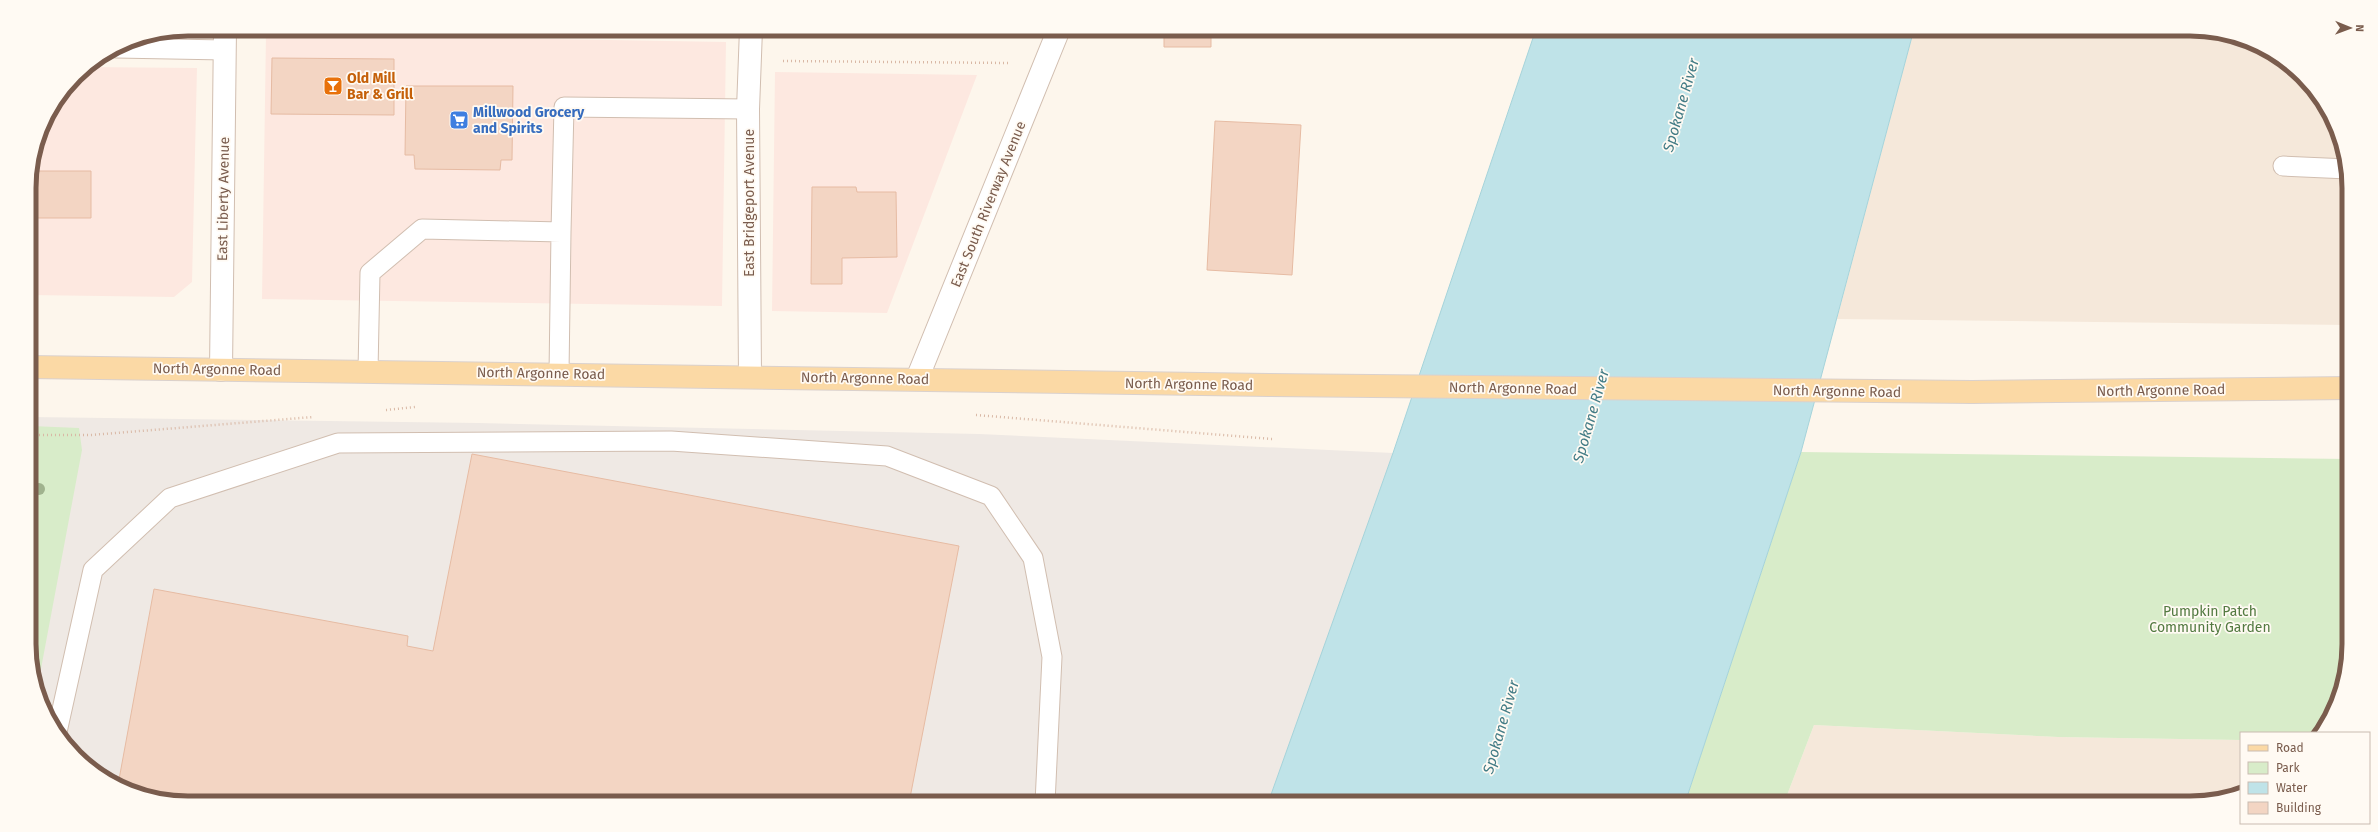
<svg xmlns="http://www.w3.org/2000/svg" width="2378" height="832" viewBox="0 0 2378 832" font-family="'Fira Sans',sans-serif">
  <style>
    .residential { fill: #f5e8da }
    .commercial { fill: #fde8e0 }
    .industrial { fill: #efe9e4 }
    .green { fill: #d8ecc9 }
    .water { fill: #bfe3e8; stroke: #a5d3da }
    .building { fill: #f3d5c3; stroke: #e6bba3 }
    .lines { fill: none; stroke-linecap: round; stroke-linejoin: round }
    .service-casing { stroke: #d1beb0; stroke-width: 21 }
    .minor-casing { stroke: #d1beb0; stroke-width: 24 }
    .tertiary-casing { stroke: #d1beb0; stroke-width: 24 }
    .primary-casing { stroke: #dad1cd; stroke-width: 24 }
    .path { stroke: #d9b8a5; stroke-width: 2.5; stroke-dasharray: 1 3; stroke-linecap: butt }
    .service { stroke: #fff; stroke-width: 19 }
    .minor { stroke: #fff; stroke-width: 22 }
    .tertiary { stroke: #fff; stroke-width: 22 }
    .primary { stroke: #fbd9a5; stroke-width: 22 }
    .tree { fill: #a0b28e }
    .labels { text-anchor: middle; stroke-width: 3.5; stroke-linejoin: round; paint-order: stroke }
    .food-label { font-size: 14px; font-weight: bold; fill: #c56008; stroke: #fffaf3; text-anchor: start }
    .shop-label { font-size: 14px; font-weight: bold; fill: #366cbe; stroke: #fffaf3; text-anchor: start }
    .street-label { font-size: 14px; fill: #7a5c4d; stroke: #fffaf3 }
    .park-label { font-size: 14px; fill: #537a41; stroke: #fffaf3 }
    .water-label { font-size: 15px; font-style: italic; fill: #437c86; stroke: #fffaf3 }
    .rim { fill: none; stroke: #7a5c4d; stroke-width: 5 }
  </style>
  <rect width="100%" height="100%" fill="#fdf6ec"/>
  <!-- residential -->
  <path class="residential" d="M263,29H446L445,37L263,35Z
    M1914,29H2190L2241,37L2279,56L2310,83L2333,118L2348,167V325L1837,319Z
    M1814,725L2058,737L2241,740V795L2200,803H1784Z"/>
  <!-- commercial -->
  <path class="commercial" d="M266,34L726,42L722,306L262,299Z
    M86,67L197,68L192,282L174,297L30,295L29,177L45,118Z
    M775,72L977,75L887,313L772,311Z"/>
  <!-- industrial -->
  <path class="industrial" d="M31,417L478,423L979,434L1393,453L1268,803H188L137,795L100,776L69,749L45,714L32,675Z"/>
  <!-- green -->
  <path class="green" d="M31,426L79,428L82,450L37,690L32,675Z
    M1801,452L2348,459L2349,644L2341,695L2322,733H2241V740L2058,737L1814,725L1784,803H1685Z"/>
  <!-- water -->
  <path class="water" d="M1536,29H1914L1801,452L1685,803H1268L1393,453Z"/>
  <!-- building -->
  <path class="building" d="M1164,29H1211V47H1164Z
    M272,58L394,59V115L271,114Z
    M406,86H513L512,160H501L500,170L415,169L414,155H405Z
    M1215,121L1301,125L1292,275L1207,270Z
    M31,171H91V218H30Z
    M812,187H856L857,192H896L897,257L842,258V284H811Z
    M472,454L959,546L909,803H188L137,795L118,785L154,589L408,636L407,646L433,651Z"/>
  <g class="lines">
    <!-- service casing -->
    <g class="service-casing">
      <path id="service" d="M116,48L225,50
        M2283,166L2348,169
        M368,371L370,273L422,229L561,232L564,107L748,109
        M559,374L561,232
        M57,732L93,570L170,498L338,443L671,441L887,456L991,496L1033,558L1052,657L1045,803"/>
    </g>
    <!-- minor casing -->
    <g class="minor-casing">
      <path id="minor" d="M750,376L748,109L751,29
        M917,379L1059,29"/>
    </g>
    <!-- tertiary casing -->
    <g class="tertiary-casing">
      <path id="tertiary" d="M221,370L225,29"/>
    </g>
    <!-- primary casing -->
    <g class="primary-casing">
      <path id="primary" d="M30,367L1269,385L1972,392L2348,388"/>
    </g>
    <!-- path -->
    <path class="path" d="M783,61L1010,63
      M386,410L415,407
      M976,415L1272,439
      M31,435H91L313,417"/>
    <!-- service -->
    <use href="#service" class="service"/>
    <!-- minor -->
    <use href="#minor" class="minor"/>
    <!-- tertiary -->
    <use href="#tertiary" class="tertiary"/>
    <!-- primary -->
    <use href="#primary" class="primary"/>
  </g>
  <!-- trees -->
  <circle class="tree" cx="39" cy="489" r="6"/>
  <!-- icons -->
  <defs>
    <g id="bar-square" transform="scale(1)"><rect x="-9" y="-9" width="18" height="18" rx="4" fill="#e8710a" stroke="#fffaf3"/><path d="M-6-5H6L.8 .8V4.5H3.5V6h-7V4.5H-.8V.8Z" fill="#fff"/></g>
    <g id="supermarket-square" transform="scale(1)"><rect x="-9" y="-9" width="18" height="18" rx="4" fill="#3f7fe0" stroke="#fffaf3"/><path d="M-6-5.5h2.5l.6 2H6L4.5 2H-2.5L-4.4-4H-6ZM-1.5 3.2a1.3 1.3 0 1 0 .1 0ZM3 3.2a1.3 1.3 0 1 0 .1 0Z" fill="#fff"/></g>
  </defs>
  <g fill-rule="evenodd">
    <use href="#bar-square" x="333" y="86"/>
    <use href="#supermarket-square" x="459" y="120"/>
  </g>
  <g class="labels">
    <!-- food labels -->
    <g class="food-label">
      <text x="347" y="83">Old Mill<tspan x="347" dy="16">Bar &amp; Grill</tspan></text>
    </g>
    <!-- shop labels -->
    <g class="shop-label">
      <text x="473" y="117">Millwood Grocery<tspan x="473" dy="16">and Spirits</tspan></text>
    </g>
    <!-- street labels -->
    <g class="street-label">
      <text transform="translate(223 199) rotate(-89)" y="5">East Liberty Avenue</text>
      <text transform="translate(749 203) rotate(-90)" y="5">East Bridgeport Avenue</text>
      <text transform="translate(988 204) rotate(-68)" y="5">East South Riverway Avenue</text>
      <text transform="translate(217 369) rotate(1)" y="5">North Argonne Road</text>
      <text transform="translate(541 373) rotate(1)" y="5">North Argonne Road</text>
      <text transform="translate(865 378) rotate(1)" y="5">North Argonne Road</text>
      <text transform="translate(1189 384) rotate(1)" y="5">North Argonne Road</text>
      <text transform="translate(1513 388) rotate(1)" y="5">North Argonne Road</text>
      <text transform="translate(2161 390) rotate(-1)" y="5">North Argonne Road</text>
      <text transform="translate(1837 391) rotate(1)" y="5">North Argonne Road</text>
    </g>
    <!-- park labels -->
    <g class="park-label">
      <text x="2210" y="616">Pumpkin Patch<tspan x="2210" dy="16">Community Garden</tspan></text>
    </g>
    <!-- water labels -->
    <g class="water-label">
      <text transform="translate(1681 105) rotate(-74)" y="5">Spokane River</text>
      <text transform="translate(1591 416) rotate(-74)" y="5">Spokane River</text>
      <text transform="translate(1501 727) rotate(-74)" y="5">Spokane River</text>
    </g>
  </g>
  <!-- crop -->
  <path d="M0 0H2378V832H0ZM188 36H2190A152 152 0 0 1 2342 188V644A152 152 0 0 1 2190 796H188A152 152 0 0 1 36 644V188A152 152 0 0 1 188 36Z" fill="#fffaf3" fill-rule="evenodd"/>
  <path class="rim" d="M188 36H2190A152 152 0 0 1 2342 188V644A152 152 0 0 1 2190 796H188A152 152 0 0 1 36 644V188A152 152 0 0 1 188 36Z"/>
  <!-- legend -->
  <rect x="2240" y="732" width="130" height="92" fill="#fffaf3" stroke="#cabbb1"/>
  <rect x="2248" y="745" width="20" height="6" fill="#fbd9a5" stroke="#cabbb1"/>
  <text x="2276" y="752" font-size="12" fill="#7a5c4d">Road</text>
  <rect x="2248" y="762" width="20" height="12" fill="#d8ecc9" stroke="#cabbb1"/>
  <text x="2276" y="772" font-size="12" fill="#7a5c4d">Park</text>
  <rect x="2248" y="782" width="20" height="12" fill="#bfe3e8" stroke="#cabbb1"/>
  <text x="2276" y="792" font-size="12" fill="#7a5c4d">Water</text>
  <rect x="2248" y="802" width="20" height="12" fill="#f3d5c3" stroke="#cabbb1"/>
  <text x="2276" y="812" font-size="12" fill="#7a5c4d">Building</text>
  <!-- north arrow -->
  <g transform="translate(2350 28) rotate(91)" stroke="#fffaf3" stroke-width="3" paint-order="stroke">
  <path d="M0-3L7 15L0 10L-7 15Z" fill="#7a5c4d"/>
  <text y="-6" font-size="11" font-weight="bold" text-anchor="middle" fill="#7a5c4d">N</text>
  </g>
</svg>
